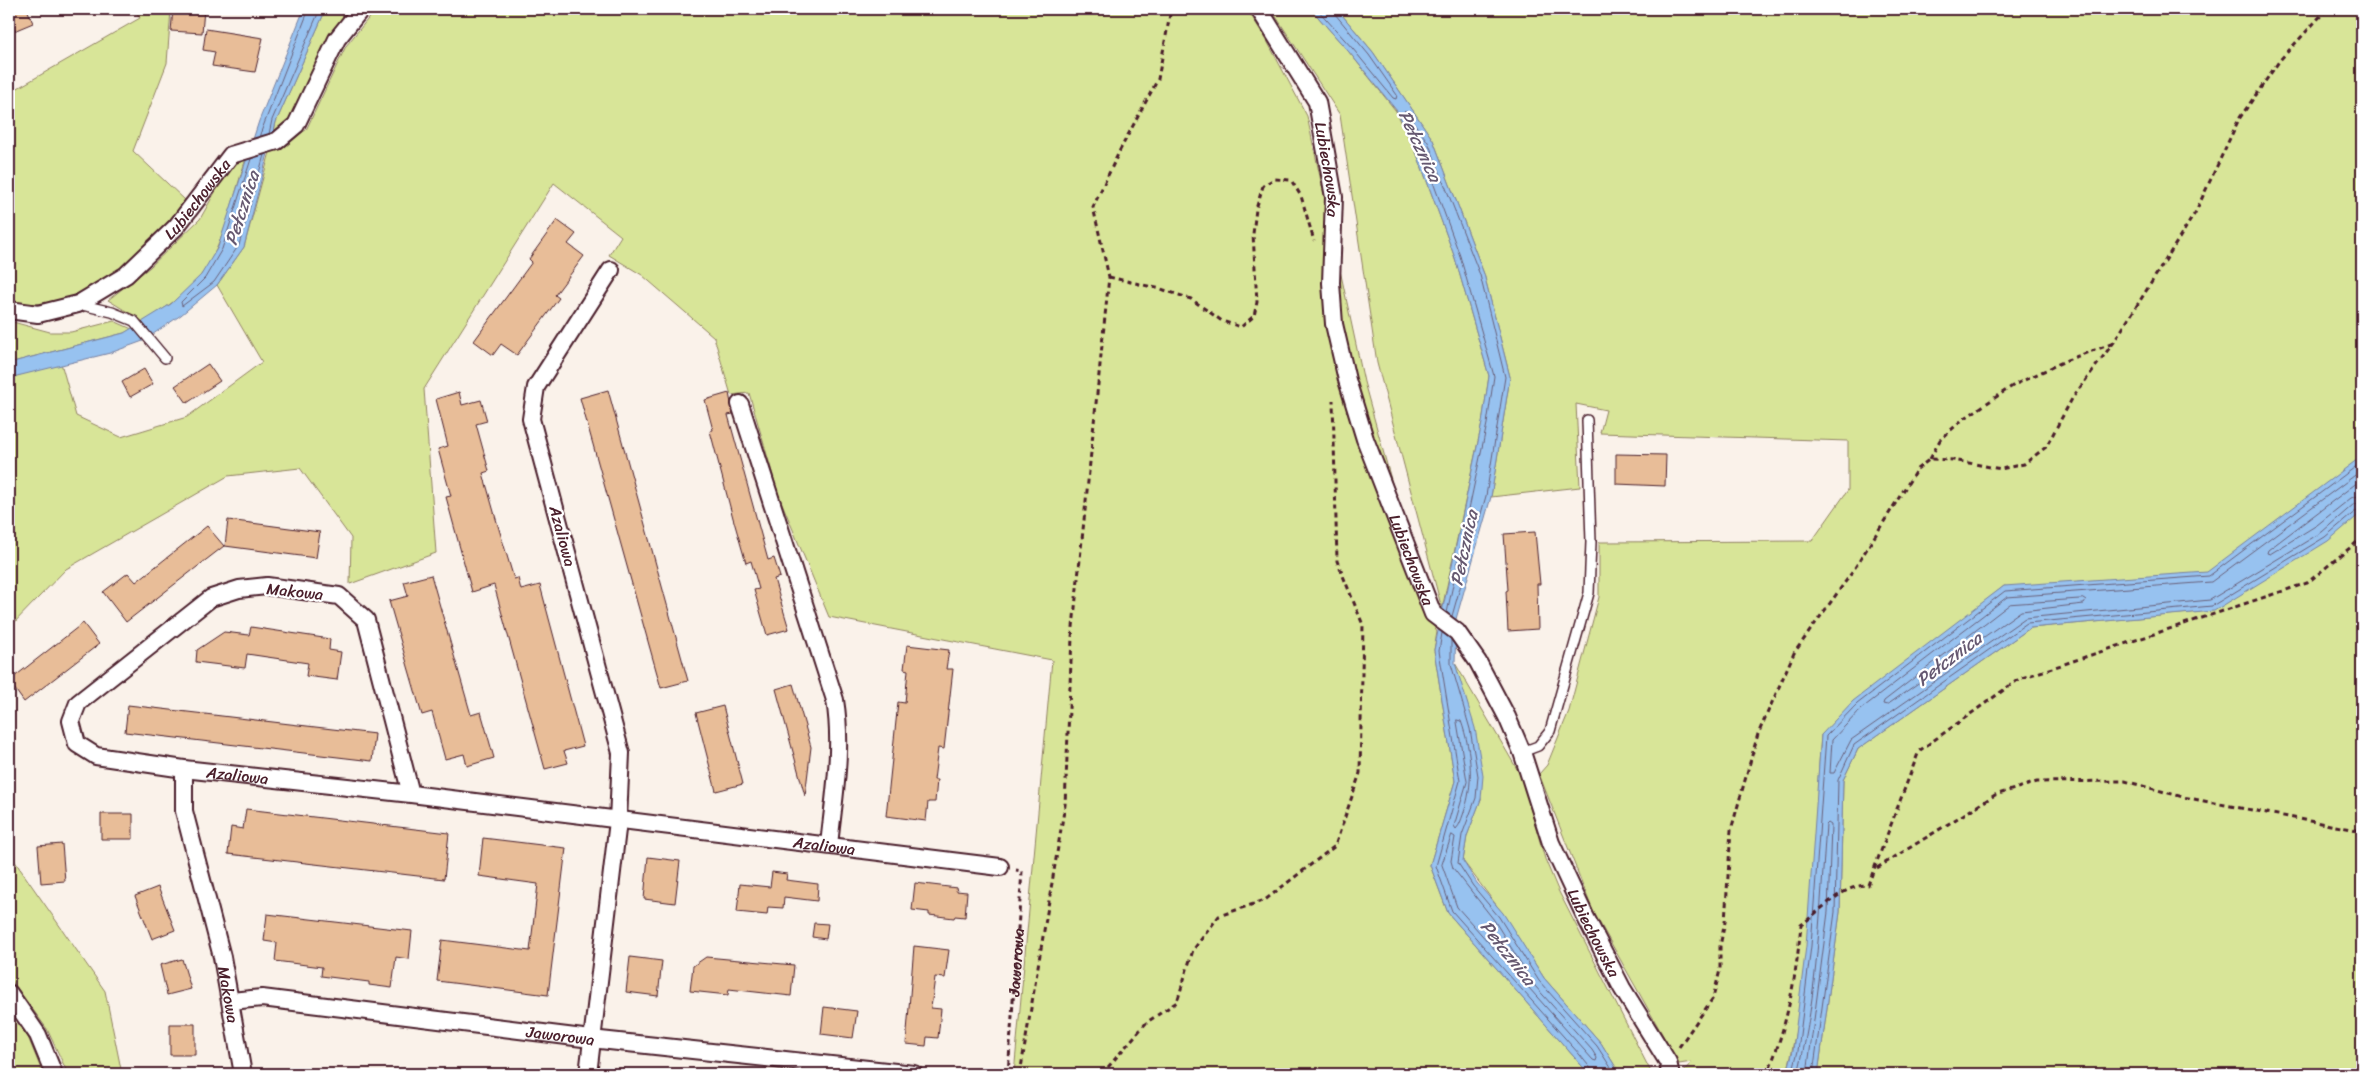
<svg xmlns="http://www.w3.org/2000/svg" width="2371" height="1083" viewBox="0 0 2371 1083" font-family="Sriracha,sans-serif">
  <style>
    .green { fill: #d8e598; stroke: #918262 }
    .water { fill: #97c2f0; stroke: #7881a1 }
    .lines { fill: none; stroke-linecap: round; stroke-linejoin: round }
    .shore { stroke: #69607a; stroke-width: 1 }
    .building { fill: #e8bd98; stroke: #4a1f2b }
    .lane-casing { stroke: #4a1f2b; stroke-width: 12 }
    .street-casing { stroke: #4a1f2b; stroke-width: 20 }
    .path { stroke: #4a1f2b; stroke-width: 3; stroke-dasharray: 5 4; stroke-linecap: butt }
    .lane { stroke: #fff; stroke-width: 9 }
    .street { stroke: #fff; stroke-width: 16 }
    .labels { text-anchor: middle; stroke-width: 4.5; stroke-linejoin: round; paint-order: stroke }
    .street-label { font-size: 16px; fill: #4a1f2b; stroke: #fff }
    .water-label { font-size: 18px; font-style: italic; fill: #655870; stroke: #fff }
  </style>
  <rect width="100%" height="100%" fill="#faf2ea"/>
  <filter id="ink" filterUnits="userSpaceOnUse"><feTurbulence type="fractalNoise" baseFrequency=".02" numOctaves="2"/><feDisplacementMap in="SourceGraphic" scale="10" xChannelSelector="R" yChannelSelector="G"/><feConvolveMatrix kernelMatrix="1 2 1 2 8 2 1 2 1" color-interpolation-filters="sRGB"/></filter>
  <g filter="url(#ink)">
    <!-- green -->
    <path class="green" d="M134,9H171L167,63L133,151L185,200C157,237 123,275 81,296C60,306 31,305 9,302V93L140,18Z
      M326,9H352L293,119L273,136L276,122Z
      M376,9H1247L1266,39L1307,116L1364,382L1430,620L1437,632L1434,650L1455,781L1430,865L1448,913L1589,1074H1014L1052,660L829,617L779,496L749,393L731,395L714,337L642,275L609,255L621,236L554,183L424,389L436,553L350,584L351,538L300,468L228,476L66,569L9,628V378L61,363L76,416L121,437L187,417L262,362L217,285L244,247L270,152L306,130L346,46Z
      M1271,9H1311L1349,52L1396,111L1417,154L1455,258L1489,376L1482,423L1442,609L1377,363L1340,115Z
      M1337,9H2362V1074H1818L1840,912L1843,780L1858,749L2030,628L2200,612L2004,586L1821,735C1813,844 1812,968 1787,1074H1681L1692,1062L1679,1064L1593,911L1539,774L1547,765L1569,711L1599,597V542L1812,541L1848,490V441L1600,433L1606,410L1576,404L1580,487L1491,497L1510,377L1484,274L1433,140L1373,52Z
      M247,156C234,192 224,247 201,275C185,295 164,309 144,322L108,300L150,267L200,219L232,162Z
      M9,321L50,332H71L114,321L132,329L124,333L9,363Z
      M1455,663L1521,776L1545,859L1558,890L1652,1074H1620L1601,1043L1544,978L1503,914L1463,861L1467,836L1481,799Z
      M9,853L105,991L122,1074H68L47,1029L9,977Z
      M9,1014L28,1037L43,1074H9Z"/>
    <!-- water -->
    <path class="water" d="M304,9H326L276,122L244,247L217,285L181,315L143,341L110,353L9,378V363L124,333L171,304L201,275L218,247L259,121Z
      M1311,9H1337L1373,52L1433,140L1484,274L1510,377L1491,497L1456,619L1455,663L1475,728L1483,776L1481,799L1467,836L1463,861L1477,883L1503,913L1544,978L1601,1043L1620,1074H1589L1448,913L1430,865L1455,781L1434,650L1482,423L1489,376L1455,258L1417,154L1397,111L1349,52Z
      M2362,456V512L2328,541L2214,611L2030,628L1858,749L1843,780L1840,912L1818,1074H1787L1793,1050L1806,946L1821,735L1853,701L2004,586L2207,572Z"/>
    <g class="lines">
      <!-- shore -->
      <path class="shore" d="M1317,9L1353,49L1393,98L1396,99L1397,95L1369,55L1335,14L1334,9
        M269,134L272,120L320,9
        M259,137L309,9
        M251,159L222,249L205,278L181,302L182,306L214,282L239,245L264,155
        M2362,470L2211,582L2007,597L1861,709L1832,740L1830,773H1834L1851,740L2025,618L2210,600L2322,532L2354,504L2362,503
        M2362,479L2268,550L2267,553L2270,554L2317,525L2351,498L2362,495
        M2083,599L2086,601L2084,604L2021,611L1887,705L1883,704L1884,701L2010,604Z
        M1447,613L1487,424L1494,376L1460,256L1422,152L1403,114L1405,111L1428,142L1480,275L1505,377L1486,496L1452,616
        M1442,633L1439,651L1460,781L1436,866L1452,911L1580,1055L1592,1070L1593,1074
        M1451,639V664L1470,729L1478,776L1476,798L1462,835L1458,863L1473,886L1499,917L1539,981L1597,1046L1615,1074
        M1457,720L1461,721C1472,752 1474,785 1463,815C1461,820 1460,825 1456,829L1454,826L1467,782Z
        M1452,835L1455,837L1451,861L1453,868L1494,920L1535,986L1592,1050L1597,1058L1596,1061L1593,1060L1457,907L1442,865Z
        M1792,1074L1798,1051L1811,946L1826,736L1857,704L2005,591L2209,576L2362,462
        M1798,1074C1818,993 1820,908 1826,825L1828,823L1831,825L1828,912L1807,1074
        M1813,1074L1835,912L1838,780L1854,745L2027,623L2212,606L2325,537L2357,510L2362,509"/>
    </g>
    <!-- building -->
    <path class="building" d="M9,9H27L33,23L9,33Z
      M173,9H204L202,33L171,31Z
      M206,29L263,38L255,72L212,66L215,52L203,50Z
      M557,220L576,234L568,244L584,256L555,295L559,298L517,355L501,344L493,355L474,341L532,262L529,259Z
      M208,364L220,381L187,403L175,386Z
      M144,369L153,384L130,397L122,382Z
      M608,390L688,681L661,688L580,398Z
      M459,392L462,405L481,400L487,421L476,424L489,471L483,473L496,519L514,579L518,578L521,590L540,585L583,746L564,751L568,763L545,769L494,585L472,592L446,497L451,496L438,449L448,446L436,399Z
      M729,393L733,414L728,415L768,560L774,558L780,577L774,579L789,629L767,635L754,590L759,589L751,561L746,563L733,518L710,431L713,430L705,400Z
      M1616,454L1666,455L1665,486L1616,484Z
      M228,520L320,532L316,558L225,546Z
      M207,526L224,546L126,622L103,592L128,573L136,582Z
      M1535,532L1540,584H1537L1538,629L1508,631L1506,591L1508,590L1504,534Z
      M431,575L471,715L481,712L494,758L467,766L464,754L445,759L432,712L422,715L389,601L408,596L404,582Z
      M83,623L99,644L24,702L9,681Z
      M251,627L330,639L329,650L341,652L337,680L306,676L308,663L247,654L245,668L196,662L197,650L224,632L249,635Z
      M907,645L949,650L946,669H953L944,749L938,748L934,780H937L935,802H928L926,821L886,816L898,702L905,703L908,670L904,669Z
      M793,684L811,747L805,796L776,689Z
      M128,705L375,734L372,761L125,732Z
      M723,706L743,784L716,791L696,713Z
      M246,809L449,833L444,879L228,854L231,827L243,829Z
      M101,814H133V839H101Z
      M483,838L566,848L548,995L437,981L442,940L530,951L538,884L479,876Z
      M62,844L65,881L41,883L38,846Z
      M648,857L680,861L675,903L644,899Z
      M772,872L787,874L786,880L818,884L817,901L784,897L783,908L768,907L767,915L737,912L740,884L770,887Z
      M915,883L957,888L956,891L967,892L965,917L955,916L954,918L929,915V912L912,910Z
      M158,887L175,930L152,939L135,896Z
      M267,914L412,931L409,959L396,957L392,988L369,985V982L321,976L322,967L275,961L277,943L264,941Z
      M814,923L828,924L826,939L812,937Z
      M914,946L949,950L945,978L935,977L931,1008L941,1009L938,1038L927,1037L926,1046L906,1044Z
      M630,957L662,961L658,996L626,992Z
      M706,957L794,965L791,996L729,989L728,995L690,991L693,966Z
      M182,959L191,989L167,995L160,965Z
      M824,1007L857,1011L853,1038L821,1034Z
      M170,1024H195V1055H170Z"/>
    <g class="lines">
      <!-- lane casing -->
      <g class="lane-casing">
        <path id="lane" d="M78,304L112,312L134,321L165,358
          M1522,752L1538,746L1550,731L1589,593L1591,542L1587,420"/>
      </g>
      <!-- street casing -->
      <g class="street-casing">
        <g id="street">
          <path id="s2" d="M1259,9L1317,102L1334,197L1331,283L1334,324L1347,380L1365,439L1433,614L1457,632L1478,662L1507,717L1522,752L1551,843L1585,916L1622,988L1668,1062L1670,1071L1668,1074"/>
          <path id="s3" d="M9,310L38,314L78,304L126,275L176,227L231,155L277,141L296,125L337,39L361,9"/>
          <path d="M740,404L835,700C843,749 834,796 829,845"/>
          <path id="s4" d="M184,769V811L222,957L243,1074"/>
          <path id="s5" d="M411,794L366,620L339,596L267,586L239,589L211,598L78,703L71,721L77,744L96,756L184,769L411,794L1000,867"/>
          <path d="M9,993L38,1035L54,1074"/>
          <path id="s6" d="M231,1001L262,998L591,1039L914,1074"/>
          <path d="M588,1074L618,821L621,753L531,419L536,387L611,270"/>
        </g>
      </g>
      <!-- path -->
      <g class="path">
        <path d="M1109,277L1161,289L1191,299L1222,321L1241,327L1254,316L1257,302L1253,234L1256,209L1263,186L1274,179L1291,180L1301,196L1314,241"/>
        <path d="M1930,459L1940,440L1962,420L2014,385L2067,360L2114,343"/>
        <path d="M1877,868L1995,795L2037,782L2125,781L2183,797L2362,831"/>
        <path d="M1679,1047L1713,998L1720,970V946L1725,922L1731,830L1758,734L1794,653L1851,574L1917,469L1930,459L1953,460L2001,469L2024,464L2046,447L2073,397L2114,342L2195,213L2239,119L2280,60L2327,9"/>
        <path id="s1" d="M1008,1074L1022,871L1016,870"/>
        <path d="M1020,1074L1065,805L1072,637L1109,277L1093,207L1120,150L1158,79L1171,9"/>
        <path d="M1102,1074L1147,1022L1177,1002L1193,950L1219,916L1265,900L1335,846L1360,773L1363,625L1337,561L1333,400"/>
        <path d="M1765,1074L1768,1072C1788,1024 1796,976 1801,925C1821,910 1843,885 1868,885L1919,751L2019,679L2307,583L2362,538"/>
      </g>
      <!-- lane -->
      <use href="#lane" class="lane"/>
      <!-- street -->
      <use href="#street" class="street"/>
    </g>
  </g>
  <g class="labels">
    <!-- street labels -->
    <g class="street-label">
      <text dy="6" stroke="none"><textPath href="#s2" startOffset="178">Lubiechowska</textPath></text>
      <text dy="6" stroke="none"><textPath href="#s3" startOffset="231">Lubiechowska</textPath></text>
      <text transform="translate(563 536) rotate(75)" y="6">Azaliowa</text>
      <text dy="6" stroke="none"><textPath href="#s2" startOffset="582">Lubiechowska</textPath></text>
      <text transform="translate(295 591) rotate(6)" y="6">Makowa</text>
      <text dy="6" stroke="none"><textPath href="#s5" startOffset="724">Azaliowa</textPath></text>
      <text dy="6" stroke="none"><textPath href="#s5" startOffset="1315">Azaliowa</textPath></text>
      <text dy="6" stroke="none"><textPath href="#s2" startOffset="1002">Lubiechowska</textPath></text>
      <text dy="6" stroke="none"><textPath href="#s1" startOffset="112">Jaworowa</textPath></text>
      <text dy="6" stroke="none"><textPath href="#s4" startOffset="231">Makowa</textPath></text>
      <text dy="6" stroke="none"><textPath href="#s6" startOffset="332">Jaworowa</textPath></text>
    </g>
    <!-- water labels -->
    <g class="water-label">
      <text transform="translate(1420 146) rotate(65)" y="6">Pełcznica</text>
      <text transform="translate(242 208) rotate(-72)" y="6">Pełcznica</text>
      <text transform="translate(1464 548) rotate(-78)" y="6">Pełcznica</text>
      <text transform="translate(1949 659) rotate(-37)" y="6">Pełcznica</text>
      <text transform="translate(1508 953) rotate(52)" y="6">Pełcznica</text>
    </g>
  </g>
  <!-- margin -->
  <rect width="2371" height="1083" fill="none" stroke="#fff" stroke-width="30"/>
  <rect x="15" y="15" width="2341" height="1053" fill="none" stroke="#4a1f2b" stroke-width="2" filter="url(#ink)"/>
</svg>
